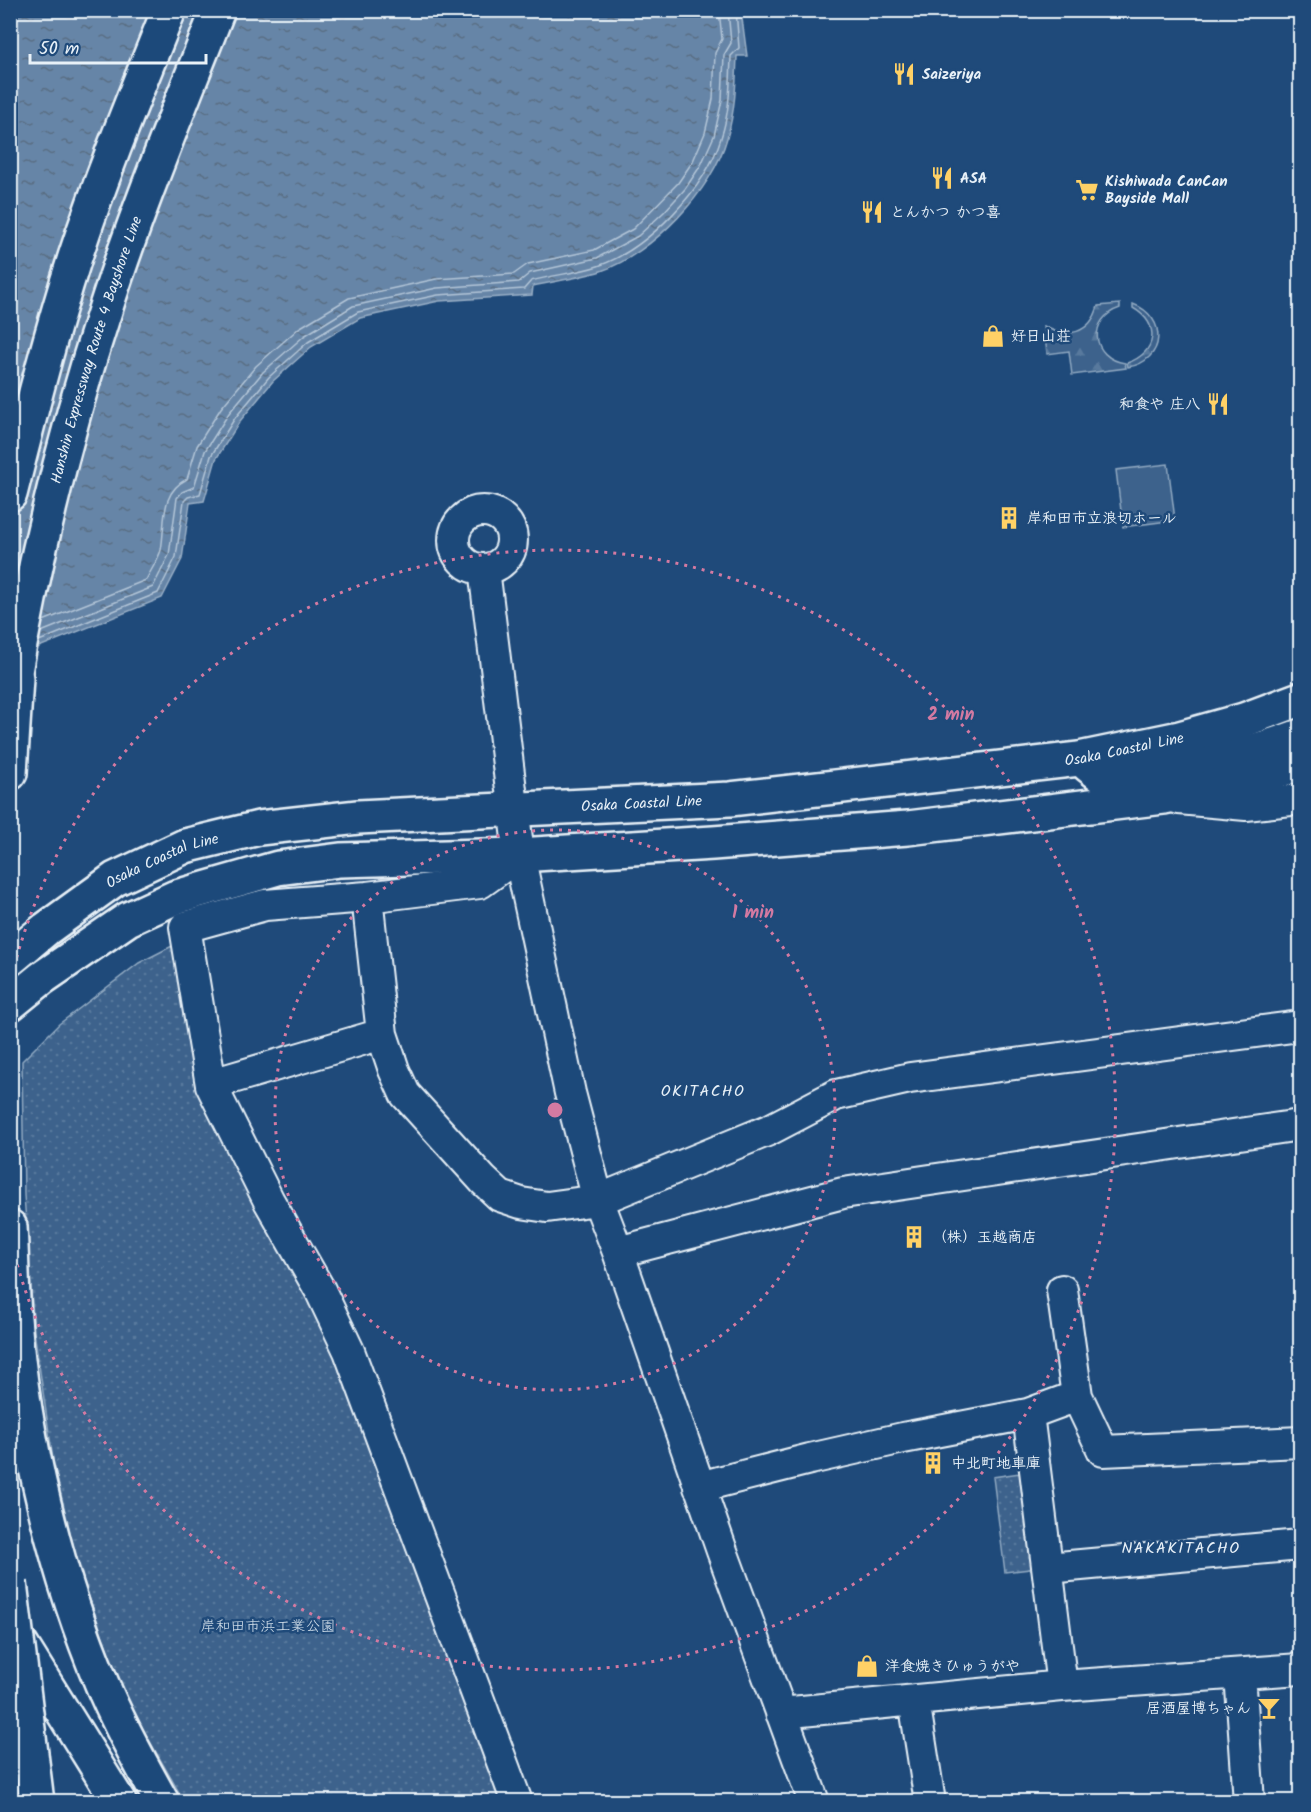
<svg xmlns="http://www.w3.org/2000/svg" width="1311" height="1812" viewBox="0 0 1311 1812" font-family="Kalam,'Klee One',sans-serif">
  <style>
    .forest { fill: url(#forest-firs); stroke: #92aac2; stroke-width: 1.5 }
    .park { fill: url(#park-dots); stroke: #92aac2; stroke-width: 1.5 }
    .garden { fill: #3c628c; stroke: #92aac2; stroke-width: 1.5 }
    .water { fill: url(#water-ripples); stroke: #9ab0c7; stroke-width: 1.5 }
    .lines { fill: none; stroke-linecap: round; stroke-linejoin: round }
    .shore { stroke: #b4c6d8; stroke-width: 1.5 }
    .minor-casing { stroke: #e8f1f8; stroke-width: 34 }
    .major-casing { stroke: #e8f1f8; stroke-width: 38 }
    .highway-casing { stroke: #e8f1f8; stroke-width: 38 }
    .minor { stroke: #1f4a7a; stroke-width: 30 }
    .major { stroke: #1f4a7a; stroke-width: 33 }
    .highway { stroke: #1f4a7a; stroke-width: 33 }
    .highway-bridge-casing { stroke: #e8f1f8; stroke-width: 38; stroke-linecap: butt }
    .highway-bridge { stroke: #1f4a7a; stroke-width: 33 }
    .ring { fill: none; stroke: #d37aa2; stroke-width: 3; stroke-dasharray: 3 6 }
    .labels { text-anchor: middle; stroke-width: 5; stroke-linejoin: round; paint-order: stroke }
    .poi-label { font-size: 15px; font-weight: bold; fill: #e8f1f8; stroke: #1f4a7a; text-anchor: start }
    .street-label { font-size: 15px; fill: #e8f1f8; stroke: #1f4a7a }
    .park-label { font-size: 15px; fill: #d7e3ed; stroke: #1f4a7a }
    .neighbourhood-label { font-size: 16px; letter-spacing: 1.5px; fill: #e8f1f8; stroke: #1f4a7a }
    .centre { fill: #d37aa2; stroke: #1f4a7a; stroke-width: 3 }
    .ring-label { font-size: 18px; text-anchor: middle; font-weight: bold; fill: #d37aa2; stroke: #1f4a7a; stroke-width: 5; stroke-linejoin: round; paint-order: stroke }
  </style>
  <defs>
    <pattern id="forest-firs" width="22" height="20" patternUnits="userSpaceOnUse" patternTransform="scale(1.5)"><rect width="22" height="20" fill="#3c628c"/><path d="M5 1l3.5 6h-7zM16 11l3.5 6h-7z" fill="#58799d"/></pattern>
    <pattern id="park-dots" width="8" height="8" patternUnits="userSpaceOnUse" patternTransform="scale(1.5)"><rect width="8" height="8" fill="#3c628c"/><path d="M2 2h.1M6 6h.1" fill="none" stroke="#58799d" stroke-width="1.8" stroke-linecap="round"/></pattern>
    <pattern id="water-ripples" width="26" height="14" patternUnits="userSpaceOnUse" patternTransform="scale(1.5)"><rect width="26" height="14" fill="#6685a7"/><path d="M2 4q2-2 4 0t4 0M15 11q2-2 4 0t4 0" fill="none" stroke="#596d82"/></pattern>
  </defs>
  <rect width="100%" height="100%" fill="#1f4a7a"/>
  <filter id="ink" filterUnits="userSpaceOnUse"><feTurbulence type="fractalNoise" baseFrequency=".0167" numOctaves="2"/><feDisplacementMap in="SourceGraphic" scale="12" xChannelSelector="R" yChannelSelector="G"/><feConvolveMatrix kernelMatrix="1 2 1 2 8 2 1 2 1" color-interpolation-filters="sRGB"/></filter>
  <g filter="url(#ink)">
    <!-- forest -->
    <path class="forest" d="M1120,304V308C1087,319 1091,358 1125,363L1126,368L1072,375L1069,351L1047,354L1044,326C1067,340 1091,333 1098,306Z
      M1133,304C1168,317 1166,361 1128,367L1127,363C1157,353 1161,324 1133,308Z"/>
    <!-- park -->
    <path class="park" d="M182,941L203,1087L324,1323L502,1801H184L124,1696L79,1569L54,1466L34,1331L24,1195L22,1061L59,1024L139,963Z
      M1027,1472L1038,1568L1005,1572L993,1477Z"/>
    <!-- garden -->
    <path class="garden" d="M1168,464L1175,520L1123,527L1116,470Z"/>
    <!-- water -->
    <path class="water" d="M10,11H741L747,56H737C736,84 735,111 727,138C713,190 652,254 601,271C579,278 555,281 533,286L532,295L439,301L360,318L311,347L273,381L240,421L216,459L204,501L190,503L182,559L162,598L39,647L10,642Z"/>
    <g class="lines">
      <!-- shore -->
      <path class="shore" d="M43,621L146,580C151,570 158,560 161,550C166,523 159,493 187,479L197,446L221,408L256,366L299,328L349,298L436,279L514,274L528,264L594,250L633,229L678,183L693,161L705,133L713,99L715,53L722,39L719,10
        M41,632L153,587L169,555L177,498L182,492L194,487L205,451L229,413L263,372L304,336L353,306L437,288L519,282L530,273L597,258L638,236L664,212L685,189L701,165L714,136L722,100L724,55L731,43L728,10
        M39,641L158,593L176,557L184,501L188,497L200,494L211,456L235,418L269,377L308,342L358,312L438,295L524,289L531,281C553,275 577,273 598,266C648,249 706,188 721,138C730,111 730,84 731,56L739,48L736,10"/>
      <!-- minor casing -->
      <g class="minor-casing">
        <path id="minor" d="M454 540a29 29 0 1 1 58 0a29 29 0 1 1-58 0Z
          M484,569L519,855L570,1093L598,1200L618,1252L722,1551L814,1802
          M1179,799L1246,805L1300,799
          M367,897L382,1034L394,1070L405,1094L483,1180L500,1196L521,1203L547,1207L598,1200L769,1130L836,1095L910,1078L1300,1026
          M219,1082L382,1034
          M618,1252L843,1193L1300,1125
          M1062,1290L1077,1396L1103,1451L1300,1442
          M1028,1414L1062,1686
          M699,1487L810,1459L903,1438L1028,1414L1077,1396
          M1048,1568L1300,1545
          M1240,1674L1249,1802
          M914,1700L930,1802
          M781,1713L1062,1686L1300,1669
          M517,1802L349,1351L320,1290L269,1201L211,1085L185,927L265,905L367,897L480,883L519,855"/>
      </g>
      <!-- major casing -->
      <g class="major-casing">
        <g id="major">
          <path d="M1088,765L1102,776C1169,767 1237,760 1300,736"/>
          <path id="s1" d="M10,959L46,929L115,879L185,846L259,828L358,817L730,799L1079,759L1180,738L1244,720L1300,699"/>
          <path d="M10,1004L42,978L128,919L176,897L278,868L340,860L519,855L713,843L908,828L1164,797L1246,780L1300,764"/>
        </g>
      </g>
      <!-- highway casing -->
      <g class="highway-casing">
        <g id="highway">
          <path d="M10,494C30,415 50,335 75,257C102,174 136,92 169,10"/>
          <path id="s2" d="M10,699C33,567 64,435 106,307C138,207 179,109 218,10"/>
          <path d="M10,773L16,678"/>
          <path d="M10,1227C12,1257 12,1288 14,1318C23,1436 56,1575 102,1684C119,1725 140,1763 162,1802"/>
          <path d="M15,1635L119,1802"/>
        </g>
      </g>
      <!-- minor -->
      <use href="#minor" class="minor"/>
      <!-- major -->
      <use href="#major" class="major"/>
      <!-- highway -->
      <use href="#highway" class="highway"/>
      <!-- highway-bridge casing -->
      <g class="highway-bridge-casing">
        <path id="highway-bridge" d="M10,1583L37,1802"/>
      </g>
      <!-- highway-bridge -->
      <use href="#highway-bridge" class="highway-bridge"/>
    </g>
  </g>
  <!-- distance rings -->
  <g class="ring">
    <circle cx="555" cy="1110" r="280"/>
    <path d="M12 975A560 560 0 1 1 12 1245"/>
  </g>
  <!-- icons -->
  <defs>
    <g id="restaurant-bare" transform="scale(1.8)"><path d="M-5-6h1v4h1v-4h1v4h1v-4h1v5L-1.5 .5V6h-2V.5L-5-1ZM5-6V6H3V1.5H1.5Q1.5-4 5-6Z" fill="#ffd166" stroke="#1f4a7a" stroke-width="2.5" paint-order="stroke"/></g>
    <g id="supermarket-bare" transform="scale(1.8)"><path d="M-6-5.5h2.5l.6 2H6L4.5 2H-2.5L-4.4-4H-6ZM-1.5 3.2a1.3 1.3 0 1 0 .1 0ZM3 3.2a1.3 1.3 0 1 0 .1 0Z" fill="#ffd166" stroke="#1f4a7a" stroke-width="2.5" paint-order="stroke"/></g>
    <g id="shop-bare" transform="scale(1.8)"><path d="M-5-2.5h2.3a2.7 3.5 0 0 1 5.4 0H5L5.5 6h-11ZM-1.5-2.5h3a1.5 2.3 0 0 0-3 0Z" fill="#ffd166" stroke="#1f4a7a" stroke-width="2.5" paint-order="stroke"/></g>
    <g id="building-bare" transform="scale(1.8)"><path d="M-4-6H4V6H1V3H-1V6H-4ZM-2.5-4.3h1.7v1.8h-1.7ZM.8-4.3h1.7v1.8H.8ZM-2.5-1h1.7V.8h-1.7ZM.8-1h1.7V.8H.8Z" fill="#ffd166" stroke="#1f4a7a" stroke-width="2.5" paint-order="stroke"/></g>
    <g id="bar-bare" transform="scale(1.8)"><path d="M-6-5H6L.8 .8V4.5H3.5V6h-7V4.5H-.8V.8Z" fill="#ffd166" stroke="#1f4a7a" stroke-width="2.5" paint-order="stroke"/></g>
  </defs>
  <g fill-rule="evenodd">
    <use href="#restaurant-bare" x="904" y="74"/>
    <use href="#restaurant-bare" x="942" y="178"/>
    <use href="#supermarket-bare" x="1087" y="190"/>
    <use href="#restaurant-bare" x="872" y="212"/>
    <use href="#shop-bare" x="993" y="336"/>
    <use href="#restaurant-bare" x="1218" y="404"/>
    <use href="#building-bare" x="1009" y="518"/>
    <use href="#building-bare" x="914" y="1237"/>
    <use href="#building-bare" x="933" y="1463"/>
    <use href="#shop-bare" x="867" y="1666"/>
    <use href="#bar-bare" x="1269" y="1708"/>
  </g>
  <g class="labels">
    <!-- poi labels -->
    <g class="poi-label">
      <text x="922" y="79">Saizeriya</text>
      <text x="960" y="183">ASA</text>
      <text x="1105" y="186">Kishiwada CanCan<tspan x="1105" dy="17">Bayside Mall</tspan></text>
      <text x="890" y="217">とんかつ かつ喜</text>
      <text x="1011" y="341">好日山荘</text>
      <text x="1200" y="409" text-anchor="end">和食や 庄八</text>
      <text x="1027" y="523">岸和田市立浪切ホール</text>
      <text x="932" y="1242">（株）玉越商店</text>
      <text x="951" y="1468">中北町地車庫</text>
      <text x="885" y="1671">洋食焼きひゅうがや</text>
      <text x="1251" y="1713" text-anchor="end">居酒屋博ちゃん</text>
    </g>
    <!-- street labels -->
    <g class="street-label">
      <text dy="5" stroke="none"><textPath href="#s2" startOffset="360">Hanshin Expressway Route 4 Bayshore Line</textPath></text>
      <text dy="5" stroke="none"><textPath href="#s1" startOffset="1155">Osaka Coastal Line</textPath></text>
      <text dy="5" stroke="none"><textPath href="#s1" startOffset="669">Osaka Coastal Line</textPath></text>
      <text dy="5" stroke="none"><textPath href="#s1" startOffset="183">Osaka Coastal Line</textPath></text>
    </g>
    <!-- park labels -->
    <g class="park-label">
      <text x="268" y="1631">岸和田市浜工業公園</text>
    </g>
    <!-- neighbourhood labels -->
    <g class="neighbourhood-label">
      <text x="703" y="1096">OKITACHO</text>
      <text x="1181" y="1553">NAKAKITACHO</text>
    </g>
  </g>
  <circle cx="555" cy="1110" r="9" class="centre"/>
  <g class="ring-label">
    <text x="951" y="720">2 min</text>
    <text x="753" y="918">1 min</text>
  </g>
  <!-- margin -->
  <rect width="1311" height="1812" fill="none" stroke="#1f4a7a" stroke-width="36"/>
  <rect x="18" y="18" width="1275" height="1776" fill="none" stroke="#e8f1f8" stroke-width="2" filter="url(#ink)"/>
  <!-- scale -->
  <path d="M30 54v9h176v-9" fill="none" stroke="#e8f1f8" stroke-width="3"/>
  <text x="39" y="54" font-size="18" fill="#e8f1f8" stroke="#1f4a7a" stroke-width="4.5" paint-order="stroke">50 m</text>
</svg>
